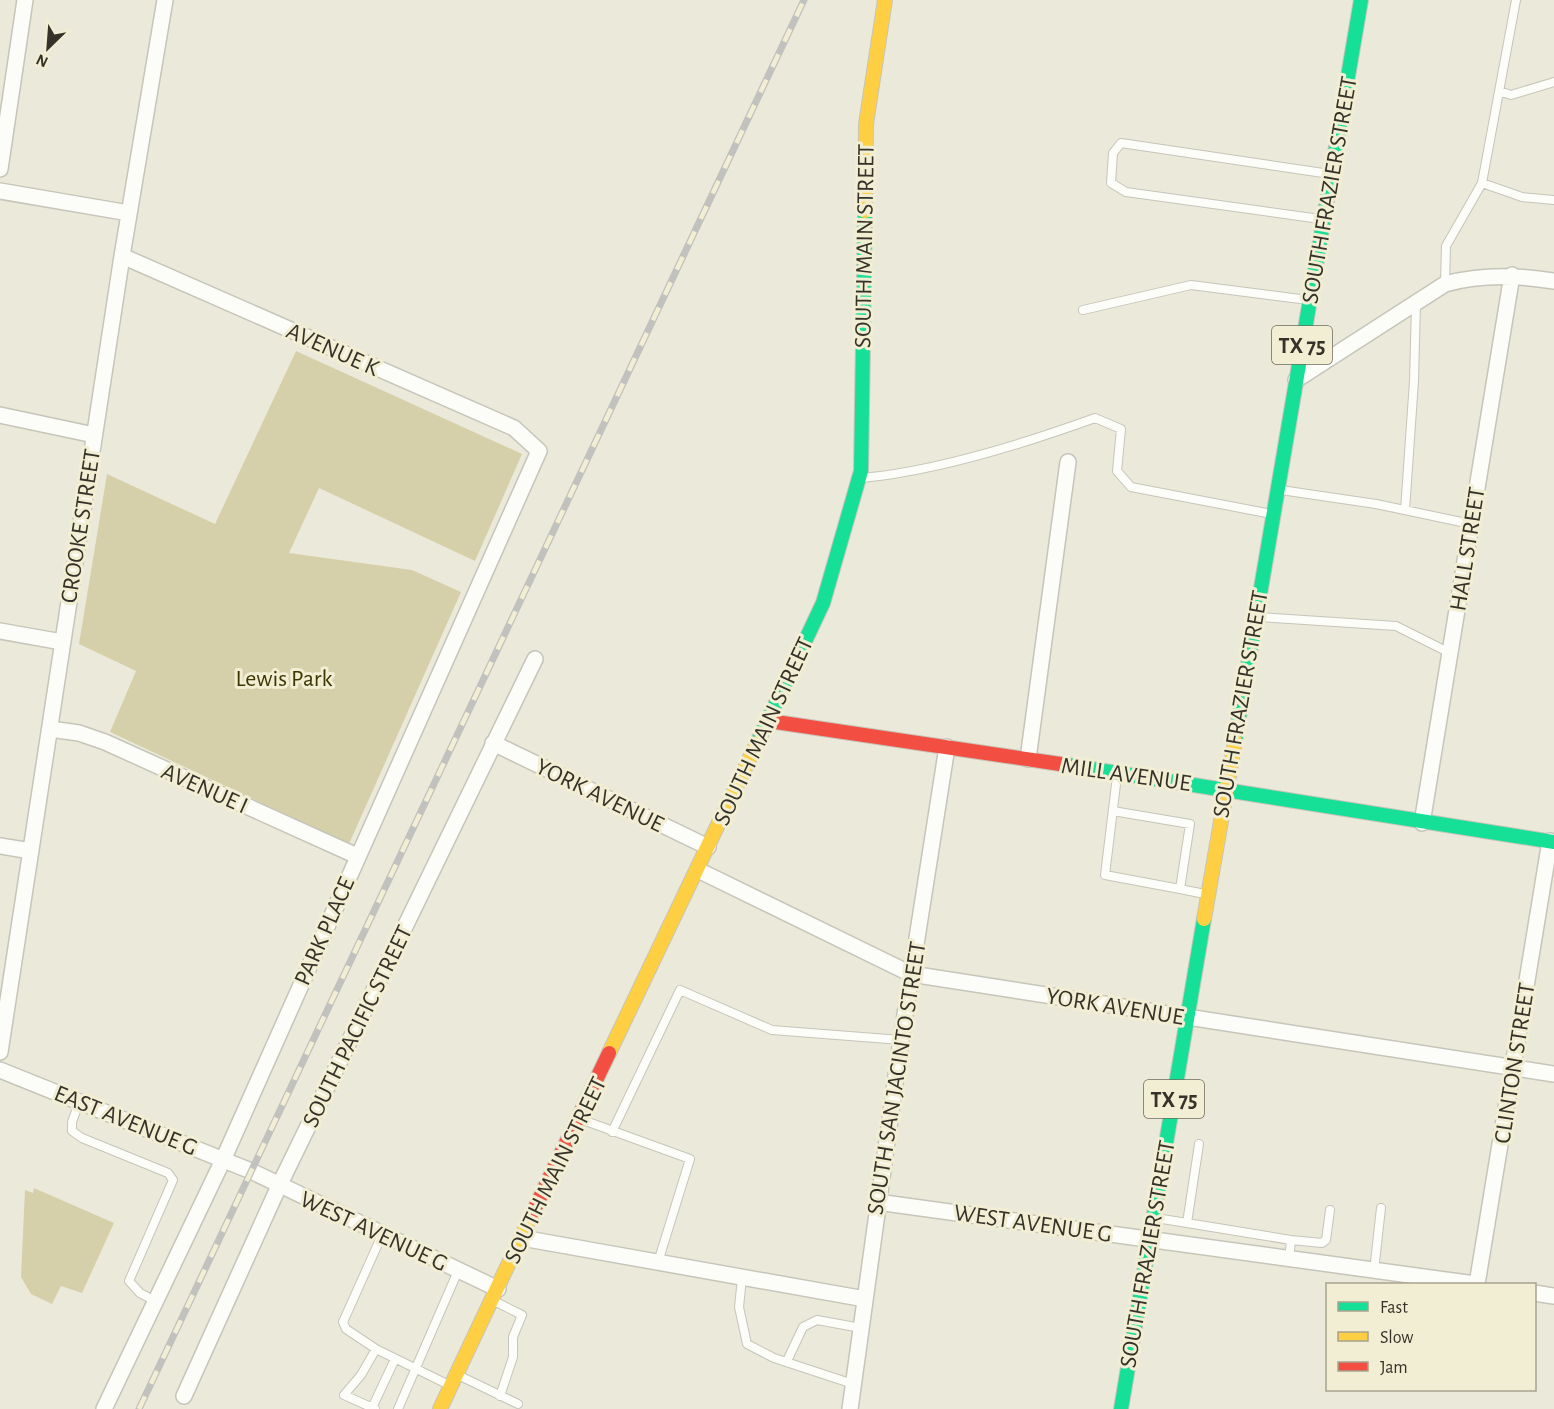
<svg xmlns="http://www.w3.org/2000/svg" width="1554" height="1409" viewBox="0 0 1554 1409" font-family="'Alegreya Sans',sans-serif">
  <style>
    .green { fill: #d6d0aa }
    .lines { fill: none; stroke-linecap: round; stroke-linejoin: round }
    .lane-casing { stroke: #c6c5b9; stroke-width: 10 }
    .street-casing { stroke: #c6c5b9; stroke-width: 18 }
    .fast-casing { stroke: #c6c5b9; stroke-width: 16 }
    .slow-casing { stroke: #c6c5b9; stroke-width: 16 }
    .jam-casing { stroke: #c6c5b9; stroke-width: 16 }
    .lane { stroke: #fcfcf9; stroke-width: 8 }
    .street { stroke: #fcfcf9; stroke-width: 15 }
    .fast { stroke: #16e098; stroke-width: 14 }
    .slow { stroke: #ffcf43; stroke-width: 14 }
    .jam { stroke: #f24e42; stroke-width: 14 }
    .rail-casing { stroke: #c1c1bd; stroke-width: 7 }
    .rail { stroke: #f2eed3; stroke-width: 4.5; stroke-dasharray: 14; stroke-linecap: butt }
    .labels { text-anchor: middle; stroke-width: 6; stroke-linejoin: round; paint-order: stroke }
    .shield { fill: #f2eed3; stroke: #6e6b5c; stroke-width: 1.5 }
    .shield-label { font-size: 22px; font-weight: bold; fill: #353329 }
    .street-label { font-size: 24px; fill: #353329; stroke: #f2eed3 }
    .park-label { font-size: 24px; fill: #3e3600; stroke: #f2eed3 }
  </style>
  <rect width="100%" height="100%" fill="#ebe9da"/>
  <!-- green -->
  <path class="green" d="M296,351L522,454L475,561L319,488L289,553L412,570L461,592L349,844L110,732L136,671L79,644L107,474L215,524Z
    M34,1188L114,1223L82,1293L61,1286L52,1304L31,1294L21,1277L25,1190L33,1193Z"/>
  <g class="lines">
    <!-- lane casing -->
    <g class="lane-casing">
      <path id="lane" d="M1499,91L1511,95L1554,82
        M1482,183L1522,197L1554,200
        M1320,219L1126,192L1111,183L1113,153L1121,143L1330,174
        M1445,284L1446,246L1482,183L1516,0
        M1083,310L1191,285L1308,300
        M862,478C938,471 1023,444 1095,418L1121,429L1117,471L1131,487L1272,514
        M1281,490L1376,504L1471,524
        M1405,510L1414,381L1416,303
        M1260,617L1396,626L1450,653
        M1113,811L1190,824L1180,889L1105,875L1117,776
        M1180,889L1205,894
        M80,1100L72,1122V1131L82,1138L168,1173L173,1180L129,1281L140,1293L155,1301
        M580,1119L690,1159L658,1262
        M612,1132L680,990L772,1030L901,1040
        M1199,1144L1187,1223L1291,1240
        M1156,1218L1187,1223
        M1289,1260L1291,1240L1322,1243L1326,1240L1330,1210
        M1374,1271L1381,1208
        M742,1278L739,1307L747,1344L774,1358L853,1384
        M494,1301L522,1315L513,1337V1357L500,1396
        M376,1349L346,1329L343,1322L382,1235
        M787,1361L803,1327L817,1320L861,1328
        M458,1375L518,1404
        M372,1408L395,1359
        M375,1409L344,1395L361,1375L376,1349L449,1385
        M398,1409L458,1271"/>
    </g>
    <!-- street casing -->
    <g class="street-casing">
      <path id="street" d="M0,169L25,0
        M0,191L129,213
        M1296,380L1445,284C1481,274 1517,275 1554,281
        M0,415L94,435
        M0,631L62,642
        M50,729L79,733L105,742L357,856
        M493,743L708,847
        M1028,759L1068,462
        M1422,823L1512,275
        M0,846L31,851
        M698,870L911,974L1554,1074
        M0,1052L122,256L165,0
        M0,1070L251,1171L498,1289
        M877,1202L1475,1284
        M522,1238L865,1299
        M1477,1284L1550,841
        M1534,1293L1554,1296
        M184,1396L279,1186L535,659
        M104,1409L223,1160L539,451L514,428L122,256
        M850,1409L901,1040L947,747"/>
    </g>
    <!-- fast casing -->
    <g class="fast-casing">
      <path id="fast" d="M1235,741L1361,0
        M757,743L823,603L861,471L865,211
        M1067,765L1554,842
        M1121,1409L1204,919"/>
    </g>
    <!-- slow casing -->
    <g class="slow-casing">
      <path id="slow" d="M865,211L866,124L885,0
        M1204,919L1235,741
        M609,1053L757,743
        M440,1409L533,1212"/>
    </g>
    <!-- jam casing -->
    <g class="jam-casing">
      <path id="jam" d="M769,721L1067,765
        M533,1212L609,1053"/>
    </g>
    <!-- lane -->
    <use href="#lane" class="lane"/>
    <!-- street -->
    <use href="#street" class="street"/>
    <!-- fast -->
    <use href="#fast" class="fast"/>
    <!-- slow -->
    <use href="#slow" class="slow"/>
    <!-- jam -->
    <use href="#jam" class="jam"/>
    <!-- rail casing -->
    <g class="rail-casing">
      <path id="rail" d="M139,1409L804,0"/>
    </g>
    <!-- rail -->
    <use href="#rail" class="rail"/>
  </g>
  <g class="labels">
    <!-- shield labels -->
    <g class="shield">
      <rect x="1272" y="326" width="60" height="38" rx="4.5"/>
      <rect x="1144" y="1080" width="60" height="38" rx="4.5"/>
    </g>
    <g class="shield-label">
      <text x="1302" y="353">TX 75</text>
      <text x="1174" y="1107">TX 75</text>
    </g>
    <!-- street labels -->
    <g class="street-label">
      <text transform="translate(1329 190) rotate(-80)" y="8">SOUTH FRAZIER STREET</text>
      <text transform="translate(864 246) rotate(-89)" y="8">SOUTH MAIN STREET</text>
      <text transform="translate(333 349) rotate(24)" y="8">AVENUE K</text>
      <text transform="translate(80 526) rotate(-81)" y="8">CROOKE STREET</text>
      <text transform="translate(1467 549) rotate(-81)" y="8">HALL STREET</text>
      <text transform="translate(1240 704) rotate(-80)" y="8">SOUTH FRAZIER STREET</text>
      <text transform="translate(763 731) rotate(-65)" y="8">SOUTH MAIN STREET</text>
      <text transform="translate(1126 774) rotate(8)" y="8">MILL AVENUE</text>
      <text transform="translate(205 788) rotate(24)" y="8">AVENUE I</text>
      <text transform="translate(600 795) rotate(26)" y="8">YORK AVENUE</text>
      <text transform="translate(324 931) rotate(-66)" y="8">PARK PLACE</text>
      <text transform="translate(1115 1006) rotate(9)" y="8">YORK AVENUE</text>
      <text transform="translate(357 1026) rotate(-64)" y="8">SOUTH PACIFIC STREET</text>
      <text transform="translate(1514 1063) rotate(-81)" y="8">CLINTON STREET</text>
      <text transform="translate(896 1078) rotate(-81)" y="8">SOUTH SAN JACINTO STREET</text>
      <text transform="translate(126 1120) rotate(22)" y="8">EAST AVENUE G</text>
      <text transform="translate(555 1170) rotate(-64)" y="8">SOUTH MAIN STREET</text>
      <text transform="translate(1033 1223) rotate(8)" y="8">WEST AVENUE G</text>
      <text transform="translate(374 1231) rotate(25)" y="8">WEST AVENUE G</text>
      <text transform="translate(1147 1254) rotate(-80)" y="8">SOUTH FRAZIER STREET</text>
    </g>
    <!-- park labels -->
    <g class="park-label">
      <text x="284" y="686">Lewis Park</text>
    </g>
  </g>
  <!-- legend -->
  <rect x="1326" y="1283" width="210" height="108" fill="#f2eed3" stroke="#a6a38f" stroke-width="1.5"/>
  <rect x="1338" y="1302" width="30" height="9" fill="#16e098" stroke="#a6a38f" stroke-width="1.5"/>
  <text x="1380" y="1313" font-size="18" fill="#353329">Fast</text>
  <rect x="1338" y="1332" width="30" height="9" fill="#ffcf43" stroke="#a6a38f" stroke-width="1.5"/>
  <text x="1380" y="1343" font-size="18" fill="#353329">Slow</text>
  <rect x="1338" y="1362" width="30" height="9" fill="#f24e42" stroke="#a6a38f" stroke-width="1.5"/>
  <text x="1380" y="1373" font-size="18" fill="#353329">Jam</text>
  <!-- north arrow -->
  <g transform="translate(48 48) rotate(205)" stroke="#f2eed3" stroke-width="4.5" paint-order="stroke">
  <path d="M0-4.5L10 22L0 15L-10 22Z" fill="#353329"/>
  <text y="-9" font-size="16" font-weight="bold" text-anchor="middle" fill="#353329">N</text>
  </g>
</svg>
